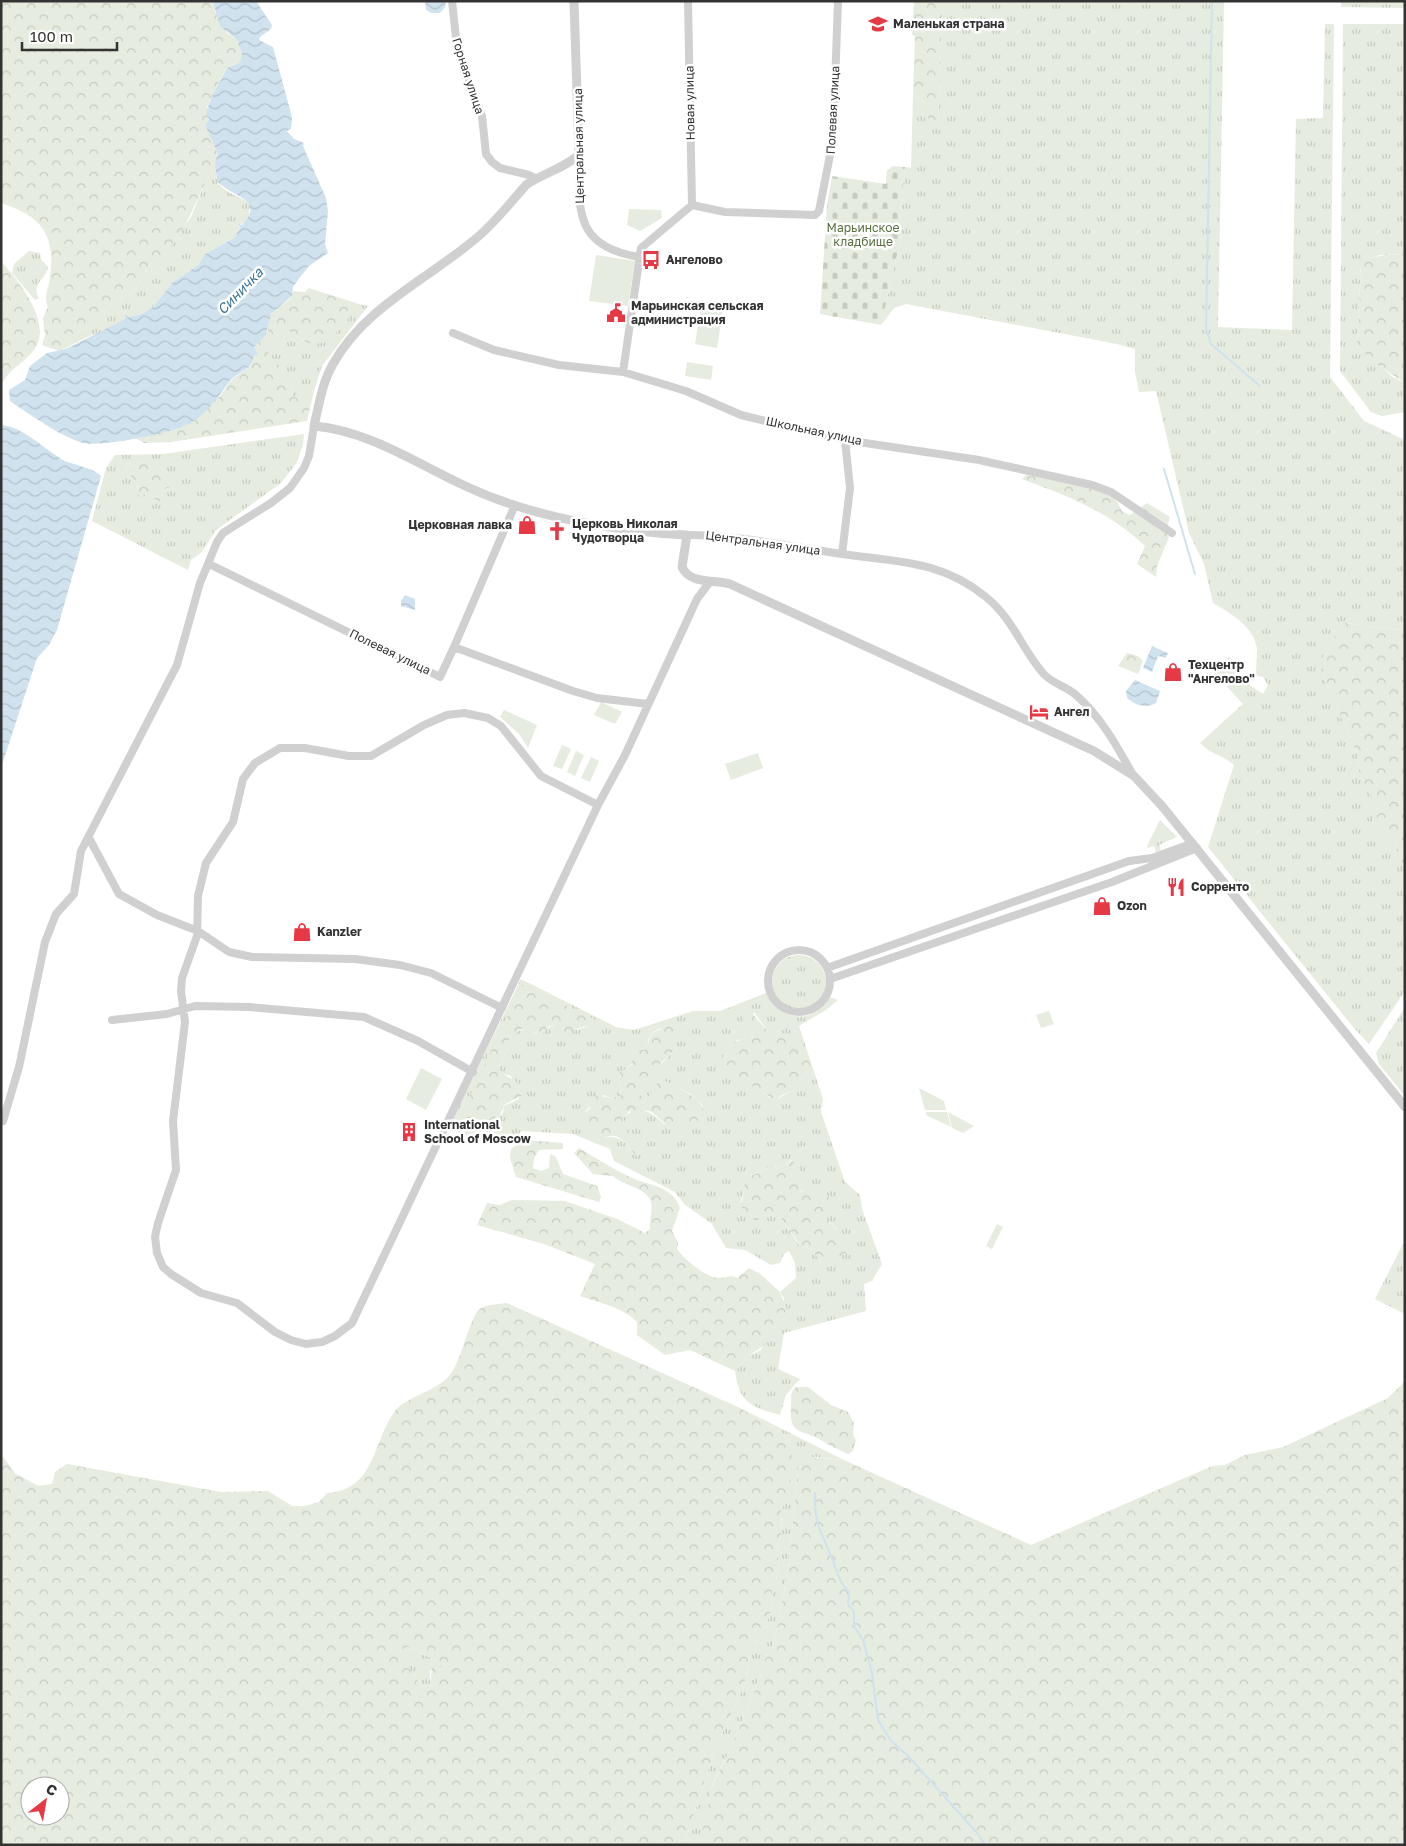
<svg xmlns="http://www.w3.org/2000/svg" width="1406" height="1846" viewBox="0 0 1406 1846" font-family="'Golos Text',sans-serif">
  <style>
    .grass { fill: url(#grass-tufts); fill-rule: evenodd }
    .forest { fill: url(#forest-crowns); fill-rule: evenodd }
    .cemetery { fill: url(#cemetery-stones) }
    .park { fill: #e6ecdf }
    .water { fill: url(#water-waves) }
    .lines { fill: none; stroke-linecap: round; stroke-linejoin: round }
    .stream { stroke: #cfe2ee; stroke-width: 2 }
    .minor { stroke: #d0d0d0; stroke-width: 8 }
    .tertiary { stroke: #d0d0d0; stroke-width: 9 }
    .labels { text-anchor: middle; stroke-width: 5; stroke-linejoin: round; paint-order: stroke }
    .poi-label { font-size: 12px; font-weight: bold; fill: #333; stroke: #fff; text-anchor: start }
    .street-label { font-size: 12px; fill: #333; stroke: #fff }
    .park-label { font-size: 12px; fill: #56703f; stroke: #fff }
    .water-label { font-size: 14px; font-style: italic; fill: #3f7597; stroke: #fff }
  </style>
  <defs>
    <pattern id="grass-tufts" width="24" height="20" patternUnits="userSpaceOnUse" patternTransform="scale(1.25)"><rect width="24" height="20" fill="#e6ecdf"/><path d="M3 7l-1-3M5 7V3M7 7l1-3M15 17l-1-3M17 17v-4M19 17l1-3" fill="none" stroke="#c6cbc0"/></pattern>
    <pattern id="forest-crowns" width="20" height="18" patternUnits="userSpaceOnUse" patternTransform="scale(1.25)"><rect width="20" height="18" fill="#e6ecdf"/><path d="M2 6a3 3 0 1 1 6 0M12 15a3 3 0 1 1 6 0" fill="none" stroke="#c6cbc0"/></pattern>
    <pattern id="cemetery-stones" width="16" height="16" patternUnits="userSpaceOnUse" patternTransform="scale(1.25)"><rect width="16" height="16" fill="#e6ecdf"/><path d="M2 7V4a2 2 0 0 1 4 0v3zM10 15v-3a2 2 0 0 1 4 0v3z" fill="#c6cbc0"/></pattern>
    <pattern id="water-waves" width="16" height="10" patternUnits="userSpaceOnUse" patternTransform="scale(1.25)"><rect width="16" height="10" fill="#cfe2ee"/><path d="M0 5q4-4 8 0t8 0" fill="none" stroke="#b2c2cd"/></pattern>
  </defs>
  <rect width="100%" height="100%" fill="#fff"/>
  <!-- grass -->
  <path class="grass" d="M943,1H1224L1218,327L1292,330L1296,119L1323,118L1325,24H1334L1330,377L1364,421L1405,440V631L1345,623L1332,640L1321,671L1357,753L1359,772L1379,802L1372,824L1374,830L1397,840L1396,856L1405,866V991L1369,1044L1353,1027L1208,847L1234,765C1222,754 1211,755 1200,743L1243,704L1209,667L1230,657L1251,686L1263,694L1268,685L1263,677L1256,676C1256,667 1257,658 1257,649C1255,627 1230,613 1213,603L1204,564L1189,533L1156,391L1139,392L1135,372V349L1117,344L906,304L894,308L881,325L901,237L900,219L905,167L911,168L913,96L925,102L929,112L938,121Z
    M1341,1H1405V8L1341,7Z
    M1343,24H1405V254L1379,255L1361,265L1357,346L1393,377L1405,383V412L1382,416L1371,412L1340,371Z
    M216,168C216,171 216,177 217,180C221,193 242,195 250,205L248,220L238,226L240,228L234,238L205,254L198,265L173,282L154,306L142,314L128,317L124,316L126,318L120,323L83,339L60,351L66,339L99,321L110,306L135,289L148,268L163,257L191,217L205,183Z
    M29,251L40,253L41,259L48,267C47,279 30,283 39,298L35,300L12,273L14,264Z
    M359,304L368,306L322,366L314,391L310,389L299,399L292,396L291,383L267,353L272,341L283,330L291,331L303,341L332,336Z
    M304,434L303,445L297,462L281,483L216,530L201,553L191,560L188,570L92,521L106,468L115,455L163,454ZM149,460L168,489L163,491L161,502L151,495L134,493L138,485L126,471L127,467Z
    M1160,820L1177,837L1159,845L1161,850L1156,852L1154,846L1148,848L1147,846Z
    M772 982a27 27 0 1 1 54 0a27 27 0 1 1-54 0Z
    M521,979L616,1027L634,1030L693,1011H720L766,993C780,1021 813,1026 830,997L838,1000L826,1010L799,1026L823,1099L821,1112L845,1182L860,1195L862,1209L882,1264L872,1281L864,1284L866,1311L784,1333L778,1369L800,1379L786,1395L780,1415C751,1407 739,1403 735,1371L748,1356L761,1350L771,1332L784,1318V1298L780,1292L796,1278L795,1263L789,1251L784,1254L780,1263L771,1265L745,1250L726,1248L712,1224L685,1205L675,1192L614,1161L610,1149L573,1134L522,1131C493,1155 479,1142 449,1127ZM522,986L601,1028L592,1025L577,1030L555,1025L536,1033C524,1026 518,1030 509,1039V1047L498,1069L503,1074L511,1076L519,1099L504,1106L503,1113L491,1124V1132L481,1139L475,1133L460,1128ZM754,1012L769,1033H782L808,1074C800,1078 799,1083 794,1089C789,1094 781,1095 776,1101C751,1088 745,1069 733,1045L737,1040L750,1039L751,1033L747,1027ZM662,1028L677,1048C671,1054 642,1083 640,1088C640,1091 641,1094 641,1096L648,1099L655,1085L662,1080L691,1094L703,1106C689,1125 687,1126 664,1124C652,1112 638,1103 624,1117L623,1125L631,1152C625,1137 614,1136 599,1137L582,1114L603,1095L611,1098L620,1096C622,1087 618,1081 619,1073C630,1067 639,1059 645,1048C651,1037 648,1032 662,1028ZM791,1160L801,1172V1190L826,1212V1219L837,1229L821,1261L809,1248L799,1245L781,1218L767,1215L761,1216L741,1201L749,1176C757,1174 765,1168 773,1167C782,1165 785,1169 791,1160Z
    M1405,1007V1096L1379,1064L1376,1053Z
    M1405,1240V1314L1375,1299Z
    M742,1409L844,1460L814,1457L798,1469L789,1562L778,1625L773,1644L764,1661L760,1678L728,1754L713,1782L700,1844L684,1845L715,1749L745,1684L749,1655L770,1615L773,1586L777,1577L779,1566L777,1543L782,1533L781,1512L793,1445L783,1434Z
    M408,1647L445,1664L443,1667L430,1670V1685L422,1687L403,1661L400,1650Z"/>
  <!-- forest -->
  <path class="forest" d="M1,1H213L215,11L227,33L237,40L242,55L239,63L227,68L220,80L207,107L209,118L205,125L218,154L216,168L205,183L185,226L163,257L148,268L135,289L110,306L99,321L66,339L60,351L42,345L45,335L43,318L48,307C43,296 49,289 50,277C56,234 41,216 1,203Z
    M914,1H943L938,121L936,125L929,121L925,102L913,96L915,36L912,35Z
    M1405,254V383L1376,364L1357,346L1361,265C1374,254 1388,255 1405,254Z
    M1,261C18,280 55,325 33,351C21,366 12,366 1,385Z
    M309,288L359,304C347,319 329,352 306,342C297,338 294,331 283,330L272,341L268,353C273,358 289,377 291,383C292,387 291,392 292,396L299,399L310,389L314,391L307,421L171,442L144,443L135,438C166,431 194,419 218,398C224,393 226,385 232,380C241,371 252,370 254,356L259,355L254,347L268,331V319L271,314L291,298L293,291L305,292Z
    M149,460L161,465L165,472L162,477L170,478L173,482L171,486L163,491L161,502L145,494L142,497L134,493L138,485L126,471L127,467Z
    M1026,475C1047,479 1105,484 1117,502C1119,504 1120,509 1123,512L1130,515L1147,503L1170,517L1166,532L1169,537L1157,566L1156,577L1137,564L1145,546C1108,511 1070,497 1022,479Z
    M1345,623L1405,631V866L1396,856L1397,840L1374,831L1372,824L1379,802L1372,797L1359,772L1357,753L1321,671L1325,644L1332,640Z
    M1127,653L1138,656L1143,661L1138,674L1118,666Z
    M522,985L610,1027C602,1028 597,1026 590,1026C574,1026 569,1041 554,1025L547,1027L543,1034L521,1029L509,1039V1047L498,1069C507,1079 519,1079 526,1093L504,1105L498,1120L491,1124L489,1139H481L475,1133L460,1128L457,1123Z
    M751,1012L769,1033H788L801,1039L812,1070C806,1077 798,1077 799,1088L780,1096L776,1101L754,1086L741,1089C715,1073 716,1039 750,1039L751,1033L743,1021L744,1015Z
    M670,1026L676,1032L677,1048L660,1064L658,1072C647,1079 640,1082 641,1096L648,1099L655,1085L662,1080C678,1089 700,1094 705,1114L701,1121L693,1120L686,1125L671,1129L652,1112L645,1110L637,1114L629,1111L624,1117L623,1125L636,1136L642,1150L638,1157C630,1151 626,1139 615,1136C610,1135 604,1138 599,1137C592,1135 586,1126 581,1121L582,1113L589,1110L596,1095L611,1098L620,1096C622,1087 618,1081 619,1073L633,1064L631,1056L635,1050H644C655,1031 646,1034 670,1026Z
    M527,1140L563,1143V1149L539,1150L534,1158L533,1168L541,1171L549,1168L550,1154L556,1157L563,1174L597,1186L601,1197L599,1202L516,1177L510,1158L511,1149L519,1143L526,1146Z
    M579,1148C596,1158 613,1169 630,1177C649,1186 672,1185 680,1208L672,1231L678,1243L677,1249C684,1259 706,1278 719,1278C726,1278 730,1274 737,1278L749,1268L759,1273L780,1292L786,1307L784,1318L771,1332L765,1345L748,1356L735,1371L690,1350L665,1355L637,1335V1322C625,1308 597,1302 580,1296L595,1264L544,1244L477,1225L487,1203L500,1205L512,1200L565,1201L617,1219L645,1233L650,1229C649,1220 653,1210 651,1202C647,1187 623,1186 613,1176L593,1174L574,1153Z
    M792,1160L801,1172V1191L811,1197H829L826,1219C837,1229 845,1238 846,1254L821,1261L809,1248L800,1245L781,1218L767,1215L761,1216L757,1221C742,1216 740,1210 743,1196C744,1188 744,1183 749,1176C757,1174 766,1168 773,1167C782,1165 785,1169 792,1160Z
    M507,1303L742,1409L783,1434L793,1445L789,1492L781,1512L782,1533L777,1543L779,1566L777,1577L773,1586L770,1615L749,1655L745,1684L715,1749L684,1845H1V1454L15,1473L38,1486L52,1484L55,1472L67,1464L221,1492L268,1491L292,1506H305L319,1502L327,1493C376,1490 372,1442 395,1411C407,1396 435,1392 449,1376C462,1362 469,1316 481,1308C488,1304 500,1304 507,1303ZM408,1647L445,1664L443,1667H432L430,1685L422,1687L404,1661L400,1650ZM30,1786H60V1816H30Z
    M1405,1381V1845H699L713,1783L728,1754L760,1678L764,1661L773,1644L778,1625L789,1562L798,1469L799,1462L806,1457L844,1460L1031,1545L1212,1466L1225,1465L1245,1455L1283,1447L1388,1398Z
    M796,1387H808L831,1405L848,1412L854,1423L853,1435L856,1440L853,1451L848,1454C838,1450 829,1445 819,1439C798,1429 789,1434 791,1405C792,1397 789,1393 796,1387Z"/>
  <!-- cemetery -->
  <path class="cemetery" d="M893,166L905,167L900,219L901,237L881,325L820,314L827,205L832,176L886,184L887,170Z"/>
  <!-- park -->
  <path class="park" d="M629,209L661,210L662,218L640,231L627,225Z
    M596,255L635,261L628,306L589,301Z
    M701,306L723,310L717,348L695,344Z
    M687,362L713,366L711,380L685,376Z
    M601,702L622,712L615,724L594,715Z
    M504,710L537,725L528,748L520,735L500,717Z
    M562,745L571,749L562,769L553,766Z
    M576,751L584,755L575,776L567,772Z
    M758,753L763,768L731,780L725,764Z
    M591,757L599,761L590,782L581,778Z
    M1049,1011L1054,1024L1041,1028L1036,1015Z
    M421,1068L442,1079L426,1110L406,1099Z
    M919,1088L944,1101L946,1110H925Z
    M926,1112H947L951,1127L926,1115Z
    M948,1112L974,1126L963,1133L952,1128Z
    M997,1224L1003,1227L992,1249L986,1246Z"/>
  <!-- water -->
  <path class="water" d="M213,1H256L272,25L271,29L260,37L259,40L273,47L292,117L291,129L287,131L294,139L304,143L303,146L326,198L328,211L325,244L328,253L309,266L298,280L293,287L292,296L271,314L266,335L254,347L259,355L254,356C251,372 238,371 229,382C218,397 207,414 190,423C174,433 102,447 83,443C60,436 37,419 17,406L10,401L9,390L25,380L30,366L47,353L66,349L123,320L126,318L124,314L128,317L142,314L154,306L173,282L198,265L205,254L234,238L240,228L238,224L242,225C266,198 232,198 217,181L215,162L218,154L205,125L209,119L206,112L212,96L227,68L239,63L242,55L237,40L220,26C218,17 215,11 213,1Z
    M425,1H446L445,7L440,13H432L426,10Z
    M1,425C23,426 46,451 65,461C75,465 95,469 101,476L57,630L49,645L37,658L1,768Z
    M405,595L415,599V610L401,606V601Z
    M1152,646L1168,653L1166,658L1158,656L1152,672L1143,668Z
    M1135,680L1160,691L1156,703C1146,709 1135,705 1127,698L1126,691Z"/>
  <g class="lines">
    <!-- stream -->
    <path class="stream" d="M1212,1L1206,329L1211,344L1260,386
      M1164,469L1195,574
      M815,1493C814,1525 822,1533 833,1561C838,1574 839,1582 849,1592L848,1604L854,1612V1626L863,1640L872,1673L878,1720L891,1741L909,1757L978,1834L985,1845"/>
    <!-- minor -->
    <path class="minor" d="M452,1L457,47L482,116L486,154L492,162L500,168L529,175L535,178
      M688,1L692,205
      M579,155C579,209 573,246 639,257
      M692,205L725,212L815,215L819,211L833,140L838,1
      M453,333L494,350L559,365L623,372L686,391L741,415L845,440L979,460L1092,485L1111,492L1172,533
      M623,372L641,248L692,205
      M687,535C734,535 782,545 829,552C887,562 938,557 986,597C1013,619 1021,647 1042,672C1050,683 1066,686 1076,695C1101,717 1117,746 1133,775
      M842,554L850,488L845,440
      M209,564L440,677L454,647L573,691L597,698L648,704
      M454,647L515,505
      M598,805L541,776L501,726L488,718L464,713L447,715L424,725L371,756H349L305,748H280L255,763L243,779L233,822L206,863L198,896L197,936L182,978L181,991L185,1022L173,1121L176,1170L158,1223L155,1237L157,1253L163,1267L171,1274L201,1293L237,1303L275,1332L291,1340L306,1344L322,1342L335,1336L352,1323L598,805L625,755L697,599L709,583
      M89,838L119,894L157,915L198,931L229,952L252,957L355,959L400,965L431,973L502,1008
      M768 981a31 31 0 1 1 62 0a31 31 0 1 1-62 0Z
      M827,968L1129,861L1152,858L1193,843
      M830,979L1112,882L1197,848
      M112,1020L167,1014L195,1006L249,1007L364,1017L418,1041L473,1072
      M3,1121L19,1067L45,942L56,914L74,894L81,851L177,665L200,583L217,542L223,533L271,503L290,488L304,468L309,456L314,426"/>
    <!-- tertiary -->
    <path class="tertiary" d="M574,1L579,155C563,169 543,173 526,185C511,202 497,220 480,235C431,278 366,305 333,364C322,383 319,405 314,426C371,431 420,466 472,489C533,517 619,532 687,535L682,567C690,585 715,579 730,584L1094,751L1134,776L1162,806L1405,1107"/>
  </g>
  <!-- icons -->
  <defs>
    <g id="school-bare" transform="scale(1.5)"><path d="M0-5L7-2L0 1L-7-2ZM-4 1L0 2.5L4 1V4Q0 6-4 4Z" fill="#e63946" stroke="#fff" stroke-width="2.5" paint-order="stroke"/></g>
    <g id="bus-bare" transform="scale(1.5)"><path d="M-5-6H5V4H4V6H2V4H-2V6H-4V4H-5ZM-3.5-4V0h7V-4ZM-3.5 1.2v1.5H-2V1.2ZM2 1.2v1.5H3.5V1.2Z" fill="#e63946" stroke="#fff" stroke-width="2.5" paint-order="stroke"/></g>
    <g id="civic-bare" transform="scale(1.5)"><path d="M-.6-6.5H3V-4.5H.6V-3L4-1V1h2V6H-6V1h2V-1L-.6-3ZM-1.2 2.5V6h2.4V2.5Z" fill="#e63946" stroke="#fff" stroke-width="2.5" paint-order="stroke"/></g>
    <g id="shop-bare" transform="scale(1.5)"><path d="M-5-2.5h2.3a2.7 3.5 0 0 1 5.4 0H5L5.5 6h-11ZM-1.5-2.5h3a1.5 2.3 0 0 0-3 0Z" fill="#e63946" stroke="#fff" stroke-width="2.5" paint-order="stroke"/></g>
    <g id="church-bare" transform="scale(1.5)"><path d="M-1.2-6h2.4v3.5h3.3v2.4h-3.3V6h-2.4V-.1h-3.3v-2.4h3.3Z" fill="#e63946" stroke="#fff" stroke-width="2.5" paint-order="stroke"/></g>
    <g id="hotel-bare" transform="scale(1.5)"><path d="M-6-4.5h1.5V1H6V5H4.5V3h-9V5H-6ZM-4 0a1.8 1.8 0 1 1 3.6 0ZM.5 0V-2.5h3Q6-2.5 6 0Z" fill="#e63946" stroke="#fff" stroke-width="2.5" paint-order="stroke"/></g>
    <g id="restaurant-bare" transform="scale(1.5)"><path d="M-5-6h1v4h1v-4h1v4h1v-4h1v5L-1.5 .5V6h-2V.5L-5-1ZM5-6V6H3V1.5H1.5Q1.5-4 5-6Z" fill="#e63946" stroke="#fff" stroke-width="2.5" paint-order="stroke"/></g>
    <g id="building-bare" transform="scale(1.5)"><path d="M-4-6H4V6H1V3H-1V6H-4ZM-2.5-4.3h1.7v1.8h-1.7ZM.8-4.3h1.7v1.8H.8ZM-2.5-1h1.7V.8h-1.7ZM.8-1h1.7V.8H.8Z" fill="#e63946" stroke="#fff" stroke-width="2.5" paint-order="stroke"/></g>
  </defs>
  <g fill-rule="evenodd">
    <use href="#school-bare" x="878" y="24"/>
    <use href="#bus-bare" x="651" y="260"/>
    <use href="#civic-bare" x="616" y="313"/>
    <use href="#shop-bare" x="527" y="525"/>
    <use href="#church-bare" x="557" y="531"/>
    <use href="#shop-bare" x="1173" y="672"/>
    <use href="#hotel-bare" x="1039" y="712"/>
    <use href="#restaurant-bare" x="1176" y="887"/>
    <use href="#shop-bare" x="1102" y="906"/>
    <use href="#shop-bare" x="302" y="932"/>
    <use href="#building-bare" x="409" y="1132"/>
  </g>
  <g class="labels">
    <!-- poi labels -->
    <g class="poi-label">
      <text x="893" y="28">Маленькая страна</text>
      <text x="666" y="264">Ангелово</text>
      <text x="631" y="310">Марьинская сельская<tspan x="631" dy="14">администрация</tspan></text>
      <text x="572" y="528">Церковь Николая<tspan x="572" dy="14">Чудотворца</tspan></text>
      <text x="512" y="529" text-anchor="end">Церковная лавка</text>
      <text x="1188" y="669">Техцентр<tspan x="1188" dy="14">"Ангелово"</tspan></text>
      <text x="1054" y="716">Ангел</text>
      <text x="1191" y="891">Сорренто</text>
      <text x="1117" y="910">Ozon</text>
      <text x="317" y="936">Kanzler</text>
      <text x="424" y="1129">International<tspan x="424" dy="14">School of Moscow</tspan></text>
    </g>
    <!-- street labels -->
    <g class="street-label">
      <text transform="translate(468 76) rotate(72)" y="4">Горная улица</text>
      <text transform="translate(690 103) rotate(-91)" y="4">Новая улица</text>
      <text transform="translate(833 110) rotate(-87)" y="4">Полевая улица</text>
      <text transform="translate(579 146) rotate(-91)" y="4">Центральная улица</text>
      <text transform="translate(814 431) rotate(12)" y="4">Школьная улица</text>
      <text transform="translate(763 543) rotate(8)" y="4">Центральная улица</text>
      <text transform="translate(390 652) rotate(26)" y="4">Полевая улица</text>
    </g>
    <!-- park labels -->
    <g class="park-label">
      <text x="863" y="232">Марьинское<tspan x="863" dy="14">кладбище</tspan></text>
    </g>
    <!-- water labels -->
    <g class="water-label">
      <text transform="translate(240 291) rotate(-46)" y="5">Синичка</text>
    </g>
  </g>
  <!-- border -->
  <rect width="1406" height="1846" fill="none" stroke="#333333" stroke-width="5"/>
  <!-- north arrow -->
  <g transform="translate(45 1801) rotate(31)"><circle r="24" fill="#ffffff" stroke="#adadad"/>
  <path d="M0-4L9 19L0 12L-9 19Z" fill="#e63946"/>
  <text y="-8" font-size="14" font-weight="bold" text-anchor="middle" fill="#333333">С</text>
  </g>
  <!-- scale -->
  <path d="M22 42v8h95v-8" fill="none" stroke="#333333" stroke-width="2.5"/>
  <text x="30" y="42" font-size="15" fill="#333333" stroke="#ffffff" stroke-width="4" paint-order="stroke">100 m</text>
</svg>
